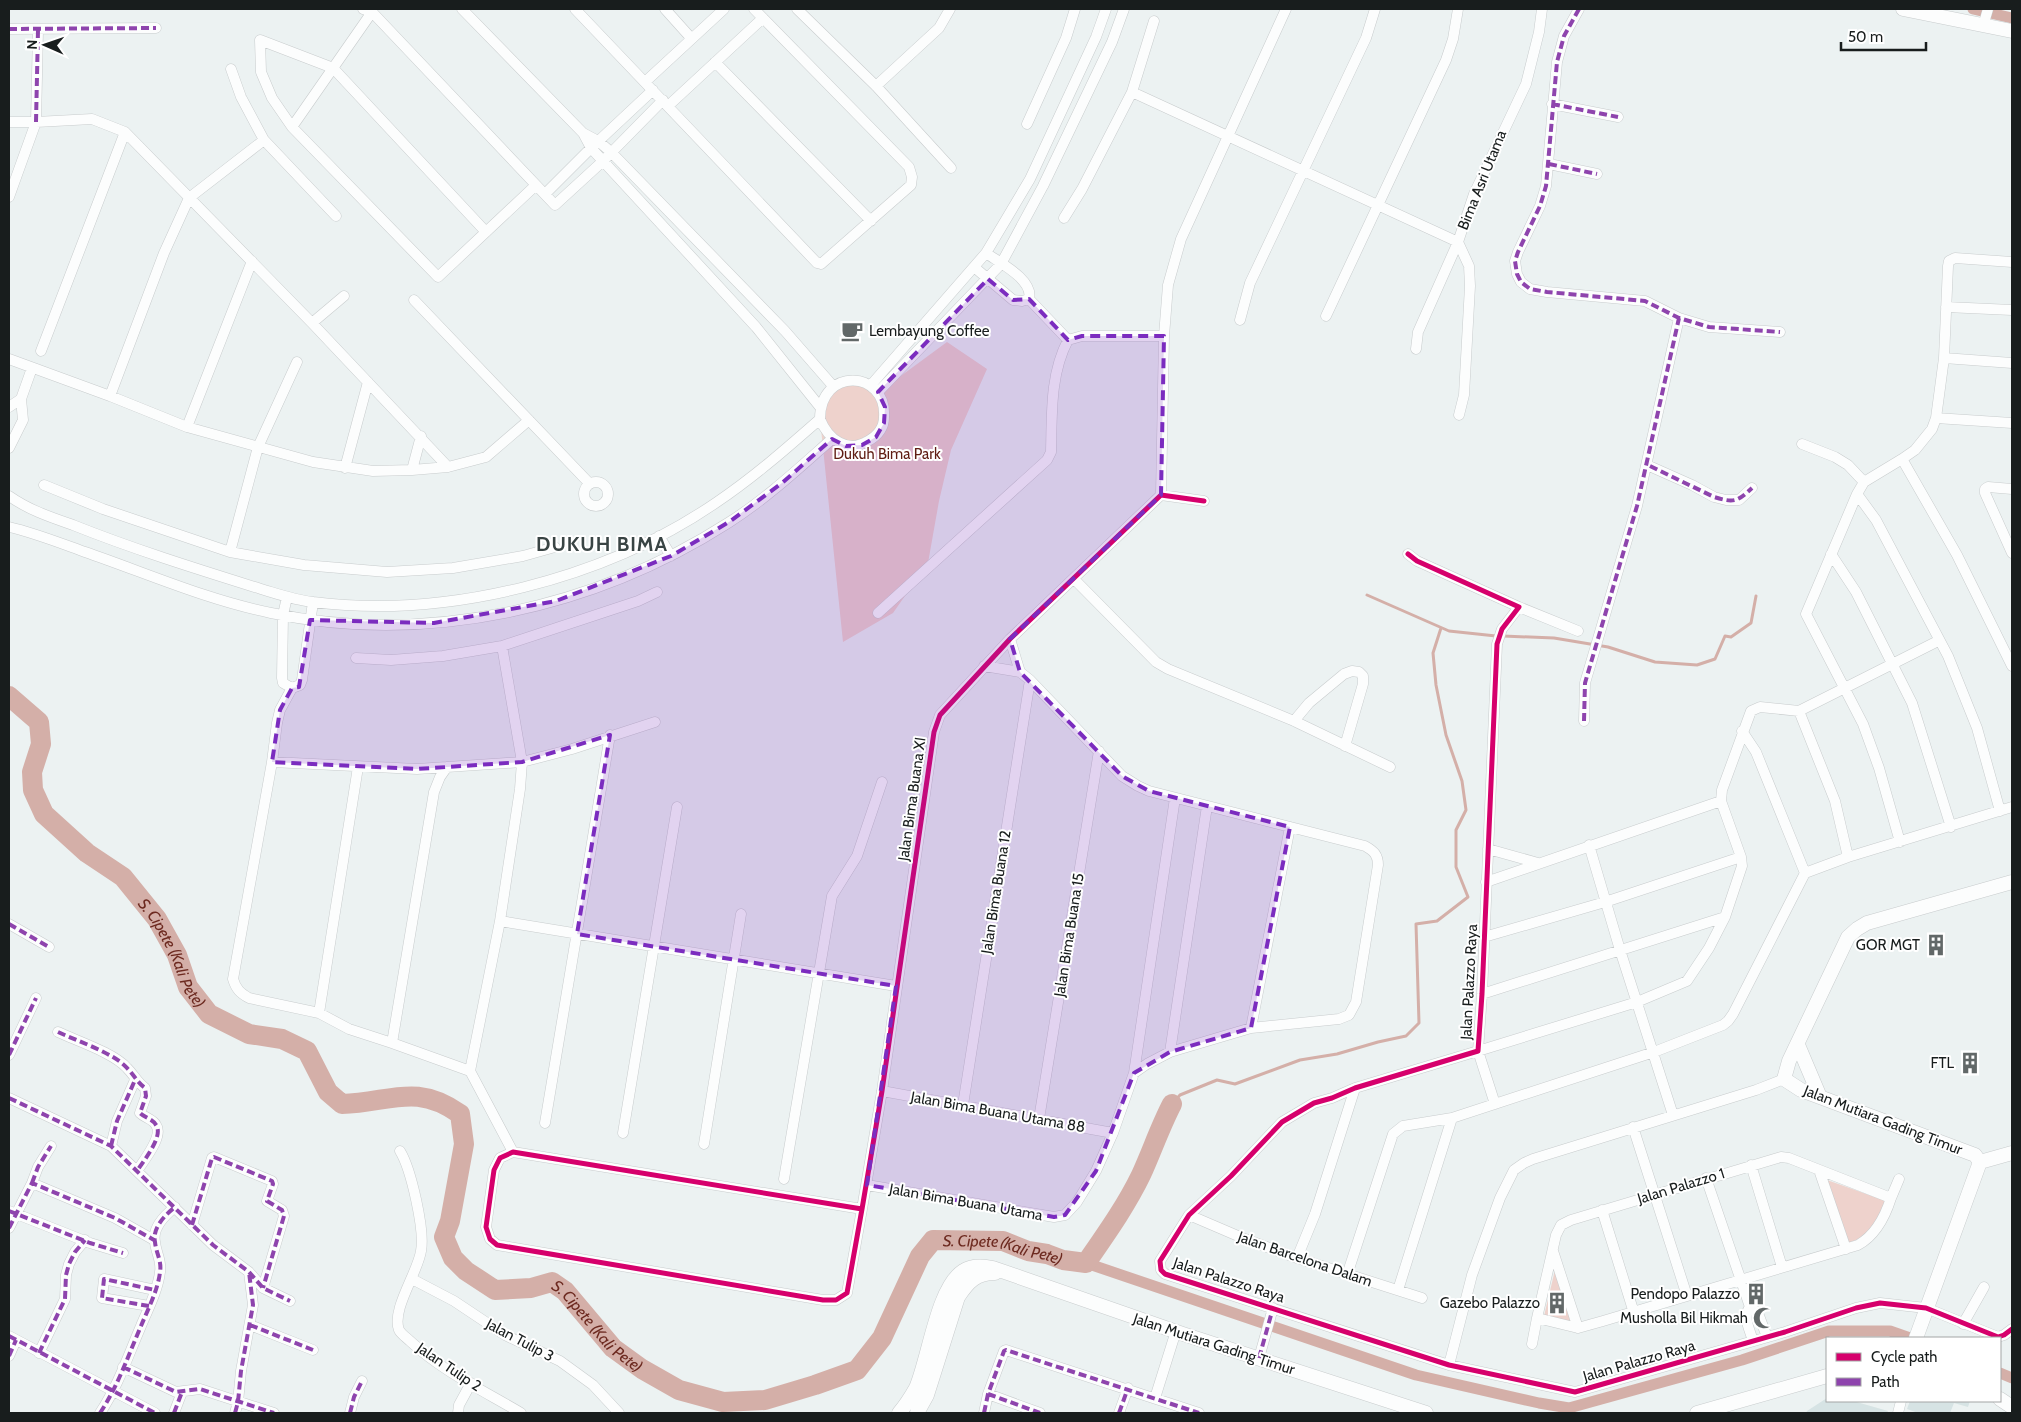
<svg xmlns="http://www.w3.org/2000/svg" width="2021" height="1422" viewBox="0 0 2021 1422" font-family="Cabin,sans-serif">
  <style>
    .built { fill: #d6e3e4 }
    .green { fill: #eed2cc }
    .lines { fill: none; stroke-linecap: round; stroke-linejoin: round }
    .stream { stroke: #d4afa8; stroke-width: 3 }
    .canal { stroke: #d4afa8; stroke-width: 11 }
    .river { stroke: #d4afa8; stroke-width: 20 }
    .street-casing { stroke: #c8cccd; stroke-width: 11 }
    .secondary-casing { stroke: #c8cccd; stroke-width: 15 }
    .street { stroke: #fcfdfd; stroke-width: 10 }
    .secondary { stroke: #fcfdfd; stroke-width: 14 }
    .quiet { stroke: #8e44ad; stroke-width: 4; stroke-dasharray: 8 4; stroke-linecap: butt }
    .cycleway-casing { stroke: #fff; stroke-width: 8 }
    .cycleway { stroke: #d6006c; stroke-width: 5 }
    .marked { fill: #7b2cbf; fill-opacity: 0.2; stroke: #7b2cbf; stroke-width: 4; stroke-dasharray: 10 6; stroke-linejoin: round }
    .labels { text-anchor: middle; stroke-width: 4; stroke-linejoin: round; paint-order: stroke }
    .street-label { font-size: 15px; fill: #181d1d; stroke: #fff }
    .poi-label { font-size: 15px; fill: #181d1d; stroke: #fff; text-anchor: end }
    .park-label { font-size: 15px; fill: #5f1d13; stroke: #fff }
    .water-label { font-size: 16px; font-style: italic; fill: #6d2a20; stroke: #fff }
    .district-label { font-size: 20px; font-weight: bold; letter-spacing: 1px; fill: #394444; stroke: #fff }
  </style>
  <rect width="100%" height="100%" fill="#ecf2f2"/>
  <!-- built -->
  <path class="built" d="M1827,1398V1401H1853L1888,1411L1887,1413H1806L1807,1411Z
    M1910,1401H1970L1968,1407L1954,1403L1950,1413H1918L1907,1409Z"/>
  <!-- green -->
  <path class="green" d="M947,342L987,369L951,450L939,501L928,563L893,613L843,642L820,419L827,393L855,380L879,392Z
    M1827,1180L1886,1201C1880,1222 1869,1236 1849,1243Z
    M1555,1270L1571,1322L1544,1316Z"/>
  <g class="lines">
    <!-- stream -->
    <path class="stream" d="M1367,595L1449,631L1496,636
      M1503,636L1554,638L1608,647L1655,662L1697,665L1715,659L1725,636L1731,637L1751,623L1756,596
      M1172,1104L1180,1095L1217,1080L1235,1084L1300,1060L1337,1054L1378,1042L1406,1036L1419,1023L1416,924L1437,921L1468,897L1456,867V830L1466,810L1462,781L1446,735L1436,685L1433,653L1441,628"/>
    <!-- canal -->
    <path class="canal" d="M1973,9L2012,18
      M1086,1263L1416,1375L1539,1403L1569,1408L1742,1360L1829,1331H1890L1910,1338
      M2000,1373L2012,1378"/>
    <!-- river -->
    <path class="river" id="s1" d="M9,696L39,722L41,744L32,772L33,790L44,814L87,853L123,877L157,919L177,955L188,987L209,1014L249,1034L282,1039L307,1051L328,1092L342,1104C390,1103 415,1082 460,1114L464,1144L450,1221L444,1237L453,1258L466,1271L495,1290L531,1288L552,1282L565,1291L613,1348L642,1369L679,1390L723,1402L765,1400L815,1385L857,1370L882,1338L920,1256L933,1240L1003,1241L1028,1251L1047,1254L1063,1260L1086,1263C1106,1234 1126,1206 1141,1175C1152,1151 1160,1127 1172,1104"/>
    <!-- street casing -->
    <g class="street-casing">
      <path id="street" d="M363,9L372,12L555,205L603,161L663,100
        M462,9L583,133L591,148L756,327L820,407
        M575,9L817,263L821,264L911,185L912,177L909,167L754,9
        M665,9L691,38
        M797,9L876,86L951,168
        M1579,9L1564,36L1557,62L1546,186L1540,206L1518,252L1515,261L1517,274L1521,282L1530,289L1547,292L1645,301L1679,318L1709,327L1780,332
        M1983,26L1988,9
        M9,29L156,28
        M38,30L36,122L92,119L125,132L312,323L448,467L412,470L373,471L313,462L187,427L110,396
        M715,62L871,221
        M231,69L241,97L264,140L336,216
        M645,82L724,9
        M876,86L939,28L950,9
        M1132,92L1458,242
        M1552,104L1618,117
        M668,106L763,18
        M9,122H36L9,197
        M1027,124L1066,38L1075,9
        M292,127L372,12
        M583,133L598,141L611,152L785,331L833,386
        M1549,164L1597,174
        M545,194L591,148L653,90
        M1064,218L1082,189L1132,92L1154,21
        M486,232L333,68L260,40L261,72L272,98L292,127L438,277L536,185
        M1458,242L1469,266L1470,286L1464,395L1459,415
        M986,253C1000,263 1034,280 1029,299L1068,340
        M974,267L1013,300L1022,301L1029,299
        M414,300L590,484
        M1946,307L2012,310
        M1326,316L1446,60L1453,39L1458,9
        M1240,320L1250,283L1366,38L1375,9
        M312,323L344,296
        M1416,349L1418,332L1458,242L1474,194L1526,84L1539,32L1542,9
        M41,351L125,132
        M1944,358L2012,363
        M9,359L110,396L164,253L189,198L264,140
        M871,385L986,253L1030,179L1096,37L1106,9
        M878,392L1001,264L1043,186L1112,42L1124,9
        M9,407L21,399
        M1936,418L2012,423
        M187,427L252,261
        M1802,444L1835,457L1848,465L1864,482
        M9,448L23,420L21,399L32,368
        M1902,459L1915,450L1932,429L1936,418L1944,358L1948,266L1949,261L1955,258L2012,262
        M1647,465L1692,485L1714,497L1726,500H1739L1752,488
        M448,467L486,457L529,420
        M345,468L368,382
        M412,470L421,436
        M584 494a12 12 0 1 1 24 0a12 12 0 1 1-24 0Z
        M44,485L103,509L230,552L304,565L387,572L453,568L523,556L555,547
        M2012,489L1988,487L1985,489V493L2012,553
        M1857,494L1876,520L1948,656L1977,728L2000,811
        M1161,495L1164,336L1168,285L1181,239L1286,9
        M9,496C29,510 50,517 73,525C103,537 134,548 164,558C197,569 229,579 261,589C278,594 295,600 313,602C448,619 605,579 717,502C754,477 787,448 820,419C820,366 887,370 884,417C884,428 877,436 868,441C847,454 828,439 820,419
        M9,527C35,533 60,543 85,552C146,573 207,600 271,613C427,646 595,608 728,523C766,499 799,468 832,439
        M659,536L671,556
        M230,552L258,447L297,362
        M1408,554L1417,561L1519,607L1502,629L1497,644L1482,994L1478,1051L1355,1088L1332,1098L1314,1103L1282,1122L1231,1176L1189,1215L1160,1261L1161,1270L1165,1274L1449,1365L1575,1392L1785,1332L1856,1308L1880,1303L1926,1308L1998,1337L2004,1335L2012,1329
        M1831,554L1856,592L1912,703L1951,827
        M1074,579L1156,662L1168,669L1294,721L1390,767
        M287,597L283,615L282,678L283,683L292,688L300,685L302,680L313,602
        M1519,607L1578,631
        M878,613L1047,460L1051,452C1052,414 1050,374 1068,340L1082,336H1164
        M1010,639L1020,672
        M502,646L522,762L520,789L500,921L470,1071L513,1152
        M356,658L391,660L443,656L502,646L638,601L657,592
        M292,688L280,710L277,723L272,762L233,979C236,989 240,993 249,998L319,1013L349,1029L392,1043L434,792L440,777L447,767
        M1799,711L1835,801L1848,857
        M1294,721L1309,703L1344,674L1352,671L1359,672L1363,676V684L1345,746
        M1584,721L1585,683L1637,506L1679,318
        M272,762L417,769L522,762L572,749L655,722
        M1900,842L1879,768L1863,724L1806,614L1857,494L1864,482L1902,459L1957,555L2012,666
        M1589,845L1620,950L1673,1115
        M1488,849L1538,863
        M1805,873L1848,857L2012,807
        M1486,882L1721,801
        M500,921L896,986
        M9,924L49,947
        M1484,937L1605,902L1741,857
        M1482,994L1725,917
        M319,1013L358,767
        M1251,1028L1290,827
        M58,1032C77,1041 114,1053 127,1068C134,1075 137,1082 145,1088L146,1096L140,1113C145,1118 153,1119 156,1125C164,1136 144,1160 137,1171
        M392,1043L470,1071
        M1170,1052L1207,806
        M9,1055L36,998
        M1134,1073L1175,798
        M882,1091L1113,1133
        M9,1098L111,1146L213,1245L249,1272L263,1288L290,1301
        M1495,1104L1478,1051L1637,1002L1687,981L1709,948L1725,917L1742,866L1741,857L1721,801L1722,790L1751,711L1760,707L1799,711L1938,641
        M963,1105L1030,680
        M1039,1119L1099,751
        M545,1123L610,735
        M1633,1127L1687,1296
        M623,1133L677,807
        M704,1144L741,914
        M111,1146L117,1121L135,1080
        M400,1151C411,1169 425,1230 421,1251C418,1272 391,1310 399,1330C401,1334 407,1338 410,1341C442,1371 484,1391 521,1413
        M1781,1157L1789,1158L1891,1198C1885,1217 1876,1235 1858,1245L1603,1321L1578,1328L1537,1318L1556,1235L1561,1225L1571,1220Z
        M1751,1165L1782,1267
        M1819,1170L1846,1249
        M1706,1178L1750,1307
        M784,1179L832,896L857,856L882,782
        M32,1183L38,1167L51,1146
        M867,1185L1054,1217L1065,1215L1077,1202L1096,1171L1113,1133L1134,1073L1147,1064L1170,1052L1251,1028L1339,1019L1349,1015L1356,1002L1378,865C1378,855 1374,851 1365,846L1149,791L1138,786L1122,776L1030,680L1020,672L984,666
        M1891,1198L1899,1179
        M862,1209L847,1293L836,1300H823L497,1245L490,1239L486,1227L494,1170L500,1158L513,1152L862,1209L882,1091L934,732L940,715L1010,639L1161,495L1204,501
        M1602,1210L1634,1313
        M9,1211L90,1243L123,1253
        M1189,1215L1245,1239L1297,1258L1422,1298
        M192,1225L212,1158L214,1157L272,1181L273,1184L267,1201L282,1210L284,1216L263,1288
        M9,1228L32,1183L115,1218L154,1240
        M1553,1251L1578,1328
        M1297,1258L1315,1214L1355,1088
        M1347,1275L1393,1134L1403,1126L1452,1118
        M412,1279L454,1301L505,1335L560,1361L593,1385L619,1413
        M1398,1290L1452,1118L1654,1052L1723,1025L1728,1021L1733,1014L1805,873L1756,752L1742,731
        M149,1306L102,1298L104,1279L155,1290
        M1750,1307C1742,1317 1750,1330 1753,1341
        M1750,1307L1758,1313L1767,1337
        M1963,1324L1984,1287
        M250,1325L313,1350
        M9,1336L155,1413
        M1532,1344L1537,1318
        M39,1353L65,1299L66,1275L69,1264L75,1252L85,1240
        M9,1356L16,1340
        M1259,1358L1273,1308
        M1449,1365L1472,1275L1500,1198L1514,1170L1524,1163L1533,1159L1756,1090L1784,1079
        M123,1367L176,1392L200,1389L274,1413
        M988,1394L1040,1413
        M1155,1398L1176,1331
        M100,1413C118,1386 128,1356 141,1326C148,1309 158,1290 160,1272C162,1261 156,1253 155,1242C152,1228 165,1215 175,1207
        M174,1413L182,1392
        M235,1413L238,1402L241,1371L253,1305L249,1272
        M350,1413L354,1397L362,1381
        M458,1413L459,1405L471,1383
        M984,1413L988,1394L1004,1351L1006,1350L1199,1413
        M1119,1413L1128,1388
        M1898,1413L1901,1401"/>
    </g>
    <!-- secondary casing -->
    <g class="secondary-casing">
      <path id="secondary" d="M1903,9L2012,31
        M1798,1045L1820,1097
        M1980,1162L2012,1153
        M1916,1338L1980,1162L1975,1155L1801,1090L1784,1079L1789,1061L1848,937L1857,929L1867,923L2012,882
        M2000,1399L2012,1407
        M899,1413C906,1405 911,1397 916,1388C929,1358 937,1288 963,1271C972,1265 983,1266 993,1268L1183,1334L1426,1413
        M917,1413L927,1395L958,1297C968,1282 976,1273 995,1273
        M1697,1413L1827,1376"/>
    </g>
    <!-- street -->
    <use href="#street" class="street"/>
    <!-- secondary -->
    <use href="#secondary" class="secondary"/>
    <!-- quiet -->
    <path class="quiet" d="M1579,9L1564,36L1557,62L1546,186L1540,206L1518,252L1515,261L1517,274L1521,282L1530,289L1547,292L1645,301L1679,318L1709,327L1780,332
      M9,29L156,28
      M1552,104L1618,117
      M36,122L38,30
      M1549,164L1597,174
      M1650,466L1714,497C1734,503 1737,502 1752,488
      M1584,721L1585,683L1637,506L1679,318
      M9,924L49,947
      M58,1032C77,1041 114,1053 127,1068C134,1075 137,1082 145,1088L146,1096L140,1113C145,1118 153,1119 156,1125C164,1136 144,1160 137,1171
      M9,1055L36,998
      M9,1098L111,1146L213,1245L249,1272L263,1288L290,1301
      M111,1146L117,1121L135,1080
      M32,1183L38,1167L51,1146
      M9,1211L90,1243L123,1253
      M192,1225L212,1158L214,1157L272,1181L273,1184L267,1201L282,1210L284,1216L263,1288
      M9,1228L32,1183L115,1218L154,1240
      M149,1306L102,1298L104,1279L155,1290
      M250,1325L313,1350
      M9,1336L155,1413
      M39,1353L65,1299L66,1275L69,1264L75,1252L85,1240
      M9,1356L16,1340
      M1259,1358L1273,1308
      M123,1367L176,1392L200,1389L274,1413
      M988,1394L1040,1413
      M100,1413C118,1386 128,1356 141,1326C148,1309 158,1290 160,1272C162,1261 156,1253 155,1242C152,1228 165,1215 175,1207
      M174,1413L182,1392
      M235,1413L238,1402L241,1371L253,1305L249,1272
      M350,1413L354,1397L362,1381
      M984,1413L988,1394L1004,1351L1006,1350L1199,1413
      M1119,1413L1128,1388"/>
    <!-- cycleway casing -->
    <g class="cycleway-casing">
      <path id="cycleway" d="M1408,554L1417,561L1519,607L1502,629L1497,644L1482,994L1478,1051L1355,1088L1332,1098L1314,1103L1282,1122L1231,1176L1189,1215L1160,1261L1161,1270L1165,1274L1449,1365L1575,1392L1785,1332L1856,1308L1880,1303L1926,1308L1998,1337L2004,1335L2012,1329
        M862,1209L847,1293L836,1300H823L497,1245L490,1239L486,1227L494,1170L500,1158L513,1152L862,1209L882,1091L934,732L940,715L1010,639L1161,495L1204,501"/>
    </g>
    <!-- cycleway -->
    <use href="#cycleway" class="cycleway"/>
  </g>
  <!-- marked area -->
  <path class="marked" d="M988,279L1013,300L1029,299L1068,340L1082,336H1164L1161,495L1010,639L1020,672L1122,776L1149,791L1290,827L1251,1028L1170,1052L1134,1073L1096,1171L1065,1215L1054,1217L867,1185L896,986L577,934L610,735L522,762L417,769L272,762L280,710L292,688L299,687L310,620L434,623L556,601L671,556L729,522L782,483L832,439L846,446L862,445L876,437L884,423L885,407L878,392Z"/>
  <!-- icons -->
  <defs>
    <g id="cafe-bare" transform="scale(1.725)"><path d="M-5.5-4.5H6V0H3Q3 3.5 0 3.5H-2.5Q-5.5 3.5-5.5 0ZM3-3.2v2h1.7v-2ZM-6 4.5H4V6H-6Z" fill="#626868" stroke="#fff" stroke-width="2.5" paint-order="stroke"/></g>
    <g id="building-bare" transform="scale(1.725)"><path d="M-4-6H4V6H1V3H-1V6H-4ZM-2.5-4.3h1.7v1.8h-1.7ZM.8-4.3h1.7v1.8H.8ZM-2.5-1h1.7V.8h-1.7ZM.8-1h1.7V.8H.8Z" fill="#626868" stroke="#fff" stroke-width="2.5" paint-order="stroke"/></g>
    <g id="mosque-bare" transform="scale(1.725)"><path d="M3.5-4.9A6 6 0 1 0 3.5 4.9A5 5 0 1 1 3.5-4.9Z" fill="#626868" stroke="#fff" stroke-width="2.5" paint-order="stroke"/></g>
  </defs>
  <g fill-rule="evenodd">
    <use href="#cafe-bare" x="852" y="331"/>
    <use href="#building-bare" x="1936" y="945"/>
    <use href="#building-bare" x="1970" y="1063"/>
    <use href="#building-bare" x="1756" y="1294"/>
    <use href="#building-bare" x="1557" y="1303"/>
    <use href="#mosque-bare" x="1764" y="1318"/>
  </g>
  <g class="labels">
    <!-- street labels -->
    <g class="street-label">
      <text transform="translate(1482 180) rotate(-68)" y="5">Bima Asri Utama</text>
      <text transform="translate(912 799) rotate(-82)" y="5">Jalan Bima Buana XI</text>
      <text transform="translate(996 892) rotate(-81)" y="5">Jalan Bima Buana 12</text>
      <text transform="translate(1069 935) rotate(-81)" y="5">Jalan Bima Buana 15</text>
      <text transform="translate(1469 982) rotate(-87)" y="5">Jalan Palazzo Raya</text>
      <text transform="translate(998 1112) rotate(10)" y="5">Jalan Bima Buana Utama 88</text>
      <text transform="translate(1883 1120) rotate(21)" y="5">Jalan Mutiara Gading Timur</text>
      <text transform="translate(1681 1186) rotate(-17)" y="5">Jalan Palazzo 1</text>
      <text transform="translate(966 1202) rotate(10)" y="5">Jalan Bima Buana Utama</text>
      <text transform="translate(1305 1259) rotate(19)" y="5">Jalan Barcelona Dalam</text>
      <text transform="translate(1229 1280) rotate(18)" y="5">Jalan Palazzo Raya</text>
      <text transform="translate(520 1340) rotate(28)" y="5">Jalan Tulip 3</text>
      <text transform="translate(1214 1344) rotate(18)" y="5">Jalan Mutiara Gading Timur</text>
      <text transform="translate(1639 1361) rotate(-16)" y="5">Jalan Palazzo Raya</text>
      <text transform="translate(449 1367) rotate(34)" y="5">Jalan Tulip 2</text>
    </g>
    <!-- poi labels -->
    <g class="poi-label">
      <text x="869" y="336" text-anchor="start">Lembayung Coffee</text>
      <text x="1920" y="950">GOR MGT</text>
      <text x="1954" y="1068">FTL</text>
      <text x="1740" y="1299">Pendopo Palazzo</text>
      <text x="1540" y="1308">Gazebo Palazzo</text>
      <text x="1748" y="1323">Musholla Bil Hikmah</text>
    </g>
    <!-- park labels -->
    <g class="park-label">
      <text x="887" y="459">Dukuh Bima Park</text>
    </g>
    <!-- water labels -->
    <g class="water-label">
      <text dy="6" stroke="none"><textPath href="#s1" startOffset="328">S. Cipete (Kali Pete)</textPath></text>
      <text dy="6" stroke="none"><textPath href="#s1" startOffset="1528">S. Cipete (Kali Pete)</textPath></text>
      <text dy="6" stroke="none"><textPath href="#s1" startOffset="1016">S. Cipete (Kali Pete)</textPath></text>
    </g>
    <!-- district labels -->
    <g class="district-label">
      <text x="602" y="551">DUKUH BIMA</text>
    </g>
  </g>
  <!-- border -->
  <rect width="2021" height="1422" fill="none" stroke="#181d1d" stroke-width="20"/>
  <!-- legend -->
  <rect x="1826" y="1337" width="175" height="65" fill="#ffffff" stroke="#a3a5a5"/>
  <rect x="1836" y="1353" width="25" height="8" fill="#d6006c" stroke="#a3a5a5"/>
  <text x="1871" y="1362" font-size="15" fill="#181d1d">Cycle path</text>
  <rect x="1836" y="1378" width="25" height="8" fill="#8e44ad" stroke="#a3a5a5"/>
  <text x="1871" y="1387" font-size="15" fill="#181d1d">Path</text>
  <!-- north arrow -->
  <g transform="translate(45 45) rotate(272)" stroke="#ffffff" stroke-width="4" paint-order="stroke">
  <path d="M0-4L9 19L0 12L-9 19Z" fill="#181d1d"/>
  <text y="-8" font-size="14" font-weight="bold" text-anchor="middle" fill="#181d1d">N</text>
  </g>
  <!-- scale -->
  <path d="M1841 42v8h85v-8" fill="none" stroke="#181d1d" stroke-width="2.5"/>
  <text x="1848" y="42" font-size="15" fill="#181d1d" stroke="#ffffff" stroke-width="4" paint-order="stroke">50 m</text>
</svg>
